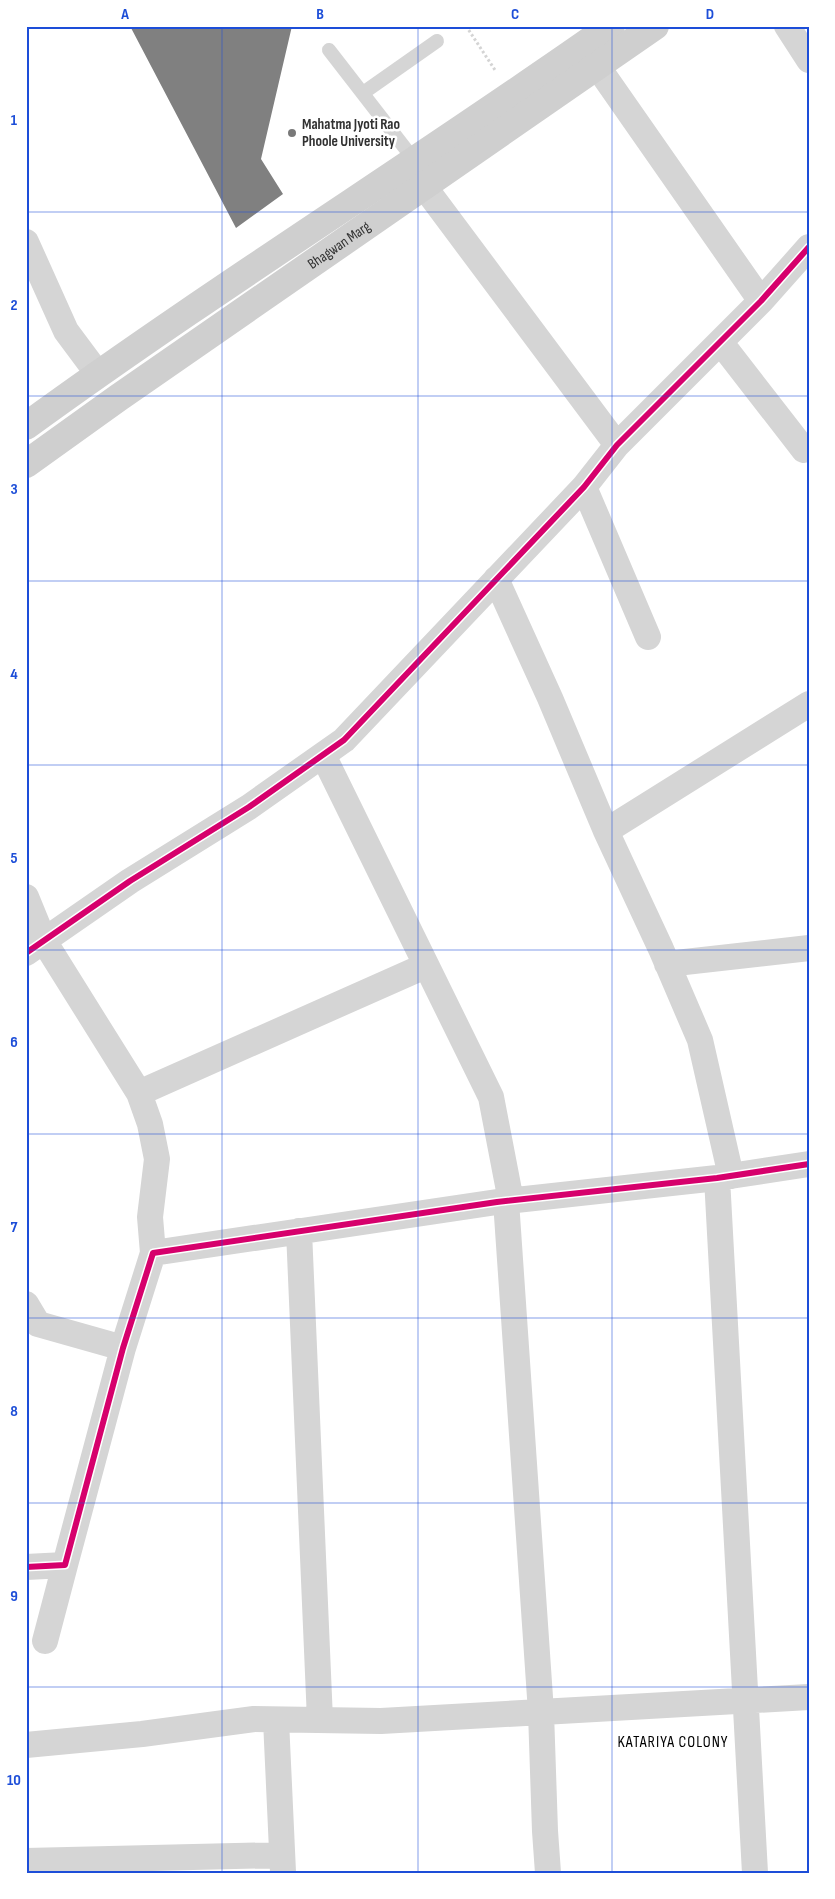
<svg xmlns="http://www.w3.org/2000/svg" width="835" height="1899" viewBox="0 0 835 1899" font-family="'Sofia Sans Condensed',sans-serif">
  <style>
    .building { fill: #808080 }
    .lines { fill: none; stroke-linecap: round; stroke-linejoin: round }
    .path { stroke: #d4d4d4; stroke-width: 3; stroke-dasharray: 2.5 2.5; stroke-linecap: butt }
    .lane { stroke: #d5d5d5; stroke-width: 14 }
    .street { stroke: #d5d5d5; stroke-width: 26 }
    .secondary { stroke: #cfcfcf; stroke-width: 28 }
    .cycleway-casing { stroke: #fff; stroke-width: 9 }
    .cycleway { stroke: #d6006c; stroke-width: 6 }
    .grid { fill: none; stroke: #1d4ed8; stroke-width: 1; stroke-opacity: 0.55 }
    .poi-dot { fill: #797979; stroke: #fff; stroke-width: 2 }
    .labels { text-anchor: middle; stroke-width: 5; stroke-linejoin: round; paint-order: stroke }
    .poi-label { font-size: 15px; font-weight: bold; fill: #313131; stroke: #fff; text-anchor: start }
    .street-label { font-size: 15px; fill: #313131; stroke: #fff }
    .neighbourhood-label { font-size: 16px; letter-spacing: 1px; fill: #000; stroke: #fff }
    .neatline { fill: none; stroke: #1d4ed8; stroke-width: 2 }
    .grid-label { font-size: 16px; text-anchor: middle; font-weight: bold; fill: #1d4ed8 }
  </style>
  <rect width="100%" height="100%" fill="#fff"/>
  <!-- building -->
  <path class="building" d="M130,26H292L261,159L283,194L236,228Z"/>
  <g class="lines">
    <!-- path -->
    <path class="path" d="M466,26L495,70"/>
    <!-- lane -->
    <path class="lane" d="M329,50L415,161
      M363,93L437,41"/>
    <!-- street -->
    <path class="street" d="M787,26L809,60
      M597,66L761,301
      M411,169L617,445
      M26,242L66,331L98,374
      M721,343L804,450
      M584,487L648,637
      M496,579L550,698L606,831L661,949L700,1040L731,1176
      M323,755L491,1097L511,1201
      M606,831L809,704
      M26,897L44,941L139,1093L150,1124L157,1159L150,1217L153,1253
      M26,953L130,881L249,807L344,740L584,487L617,445L761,301L809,247
      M667,964L809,948
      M139,1093L425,966
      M717,1178L755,1873
      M506,1201L541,1712L545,1831L548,1873
      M299,1231L320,1720
      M26,1304L38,1324L123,1348
      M26,1567L65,1565L123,1348L153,1253L497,1202L717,1178L809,1164
      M45,1641L65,1565
      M276,1720L283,1872
      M26,1745L142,1734L254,1719L381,1721L809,1697
      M26,1861L282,1855"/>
    <!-- secondary -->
    <g class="secondary">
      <path d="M26,426C217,287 418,162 611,26"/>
      <path id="s1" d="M26,464L118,398L655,26"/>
    </g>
    <!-- cycleway casing -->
    <g class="cycleway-casing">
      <path id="cycleway" d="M26,953L130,881L249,807L344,740L584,487L617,445L761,301L809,247
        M26,1567L65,1565L123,1348L153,1253L497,1202L717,1178L809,1164"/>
    </g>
    <!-- cycleway -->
    <use href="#cycleway" class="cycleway"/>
  </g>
  <!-- grid -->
  <path class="grid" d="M222,26V1873M418,26V1873M612,26V1873M26,212H809M26,396H809M26,581H809M26,765H809M26,950H809M26,1134H809M26,1318H809M26,1503H809M26,1687H809"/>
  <!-- markers -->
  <circle class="poi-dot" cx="292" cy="133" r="5"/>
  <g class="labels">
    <!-- poi labels -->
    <g class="poi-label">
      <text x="302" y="129">Mahatma Jyoti Rao<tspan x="302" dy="17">Phoole University</tspan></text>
    </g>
    <!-- street labels -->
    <g class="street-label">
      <text dy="5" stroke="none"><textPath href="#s1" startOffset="382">Bhagwan Marg</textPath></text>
    </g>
    <!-- neighbourhood labels -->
    <g class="neighbourhood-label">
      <text x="673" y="1747">KATARIYA COLONY</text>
    </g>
  </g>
  <!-- border -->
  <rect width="835" height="1899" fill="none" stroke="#ffffff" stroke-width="55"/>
  <rect x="28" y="28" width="780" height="1844" class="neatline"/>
  <g class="grid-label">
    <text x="125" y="19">A</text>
    <text x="320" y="19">B</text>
    <text x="515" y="19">C</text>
    <text x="710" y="19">D</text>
    <text x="14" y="125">1</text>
    <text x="14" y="310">2</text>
    <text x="14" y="494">3</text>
    <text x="14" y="679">4</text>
    <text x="14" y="863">5</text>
    <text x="14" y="1047">6</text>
    <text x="14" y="1232">7</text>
    <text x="14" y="1416">8</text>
    <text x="14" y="1601">9</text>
    <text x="14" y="1785">10</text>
  </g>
</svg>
